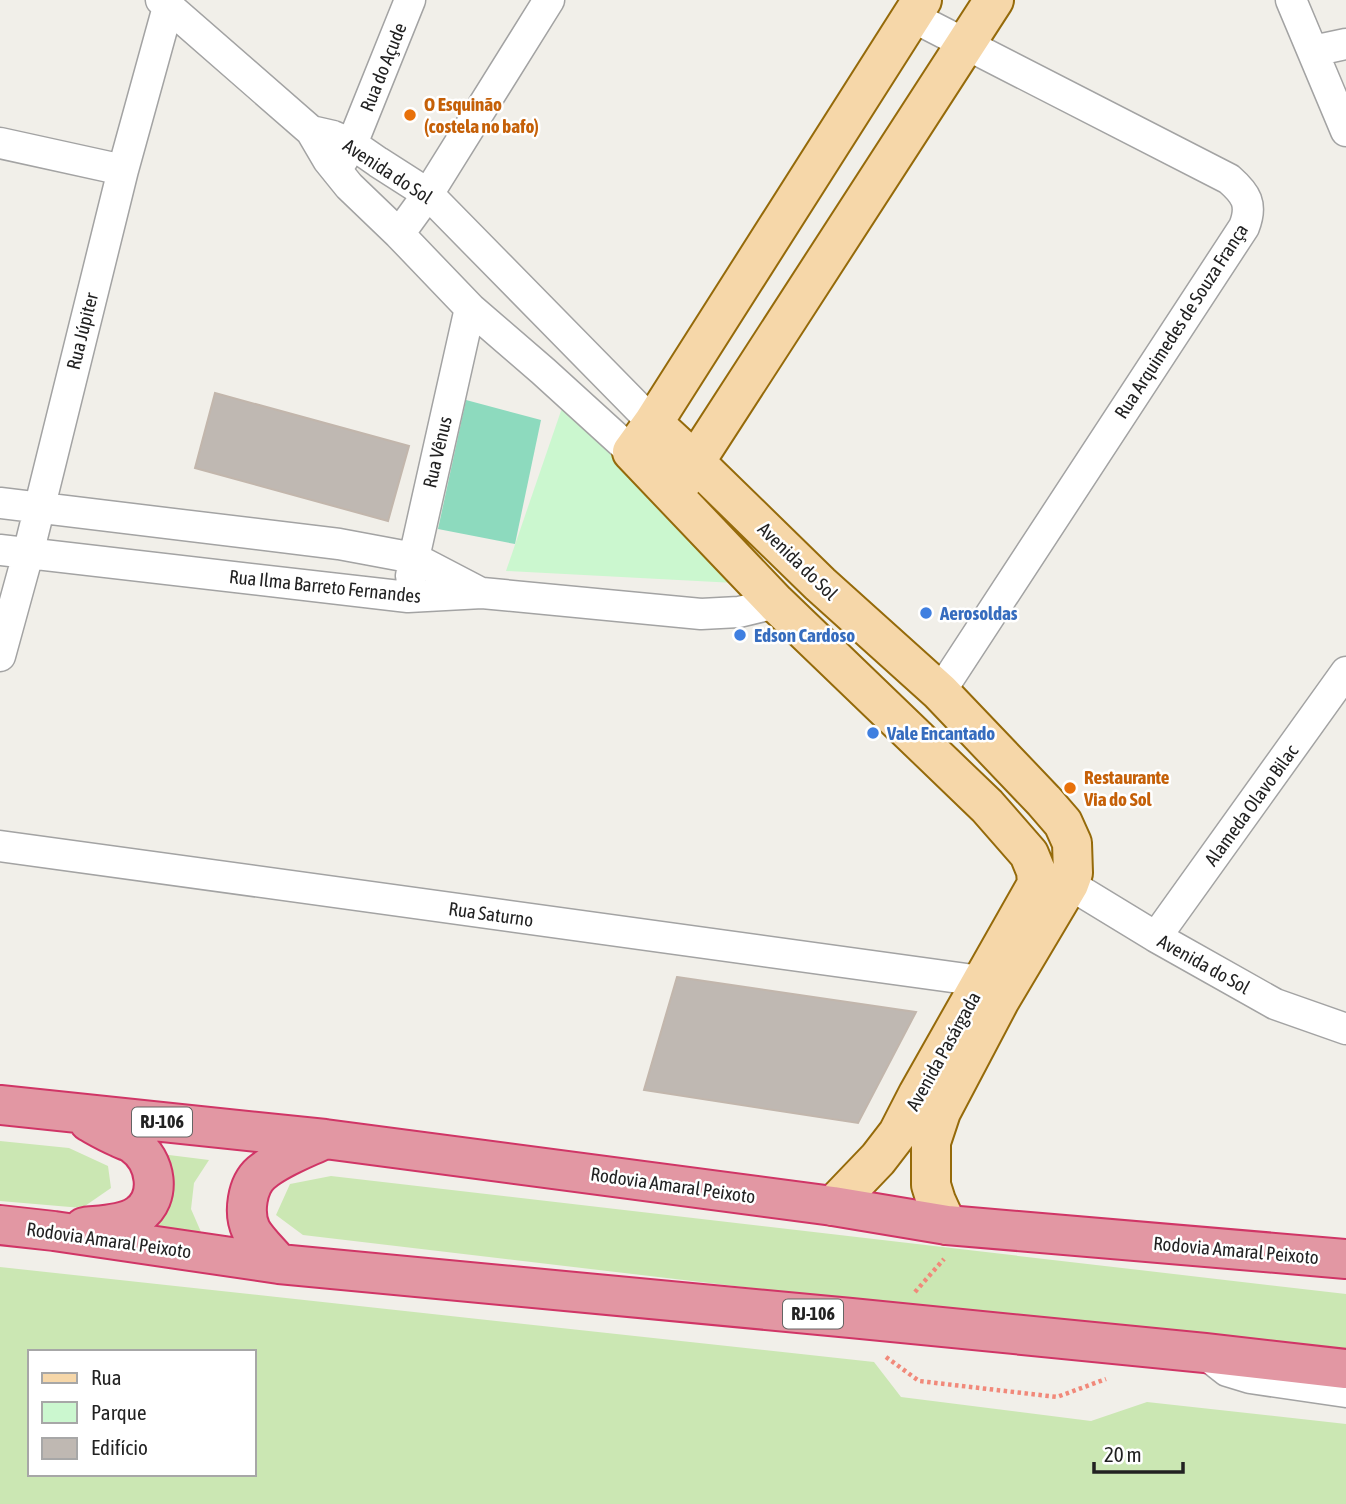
<svg xmlns="http://www.w3.org/2000/svg" width="1346" height="1504" viewBox="0 0 1346 1504" font-family="'Asap Condensed',sans-serif">
  <style>
    .grass { fill: #cbe7b3; fill-rule: evenodd }
    .park { fill: #cbf7cf }
    .pitch { fill: #8ddabe }
    .building { fill: #bfb8b2; stroke: #c2b6ac; stroke-width: 2 }
    .lines { fill: none; stroke-linecap: round; stroke-linejoin: round }
    .minor-casing { stroke: #a3a3a3; stroke-width: 33 }
    .major-casing { stroke: #956a0a; stroke-width: 42 }
    .highway-casing { stroke: #d03566; stroke-width: 42 }
    .path { stroke: #f1897a; stroke-width: 4.5; stroke-dasharray: 3.5 3.5; stroke-linecap: butt }
    .minor { stroke: #fff; stroke-width: 30 }
    .major { stroke: #f6d7a9; stroke-width: 38 }
    .highway { stroke: #e297a3; stroke-width: 38 }
    .food-dot { fill: #e8710a; stroke: #fff; stroke-width: 2.5 }
    .shop-dot { fill: #3f7fe0; stroke: #fff; stroke-width: 2.5 }
    .labels { text-anchor: middle; stroke-width: 5; stroke-linejoin: round; paint-order: stroke }
    .shield { fill: #fff; stroke: #646464; stroke-width: 2 }
    .shield-label { font-size: 18px; font-weight: bold; fill: #222 }
    .street-label { font-size: 19px; fill: #222; stroke: #fff }
    .food-label { font-size: 19px; font-weight: bold; fill: #c56008; stroke: #fff; text-anchor: start }
    .shop-label { font-size: 19px; font-weight: bold; fill: #366cbe; stroke: #fff; text-anchor: start }
  </style>
  <rect width="100%" height="100%" fill="#f1efe9"/>
  <!-- grass -->
  <path class="grass" d="M0,1141L69,1148L108,1166L111,1188L82,1208L0,1201Z
    M161,1154L209,1160L194,1183L191,1209L201,1232L149,1225Z
    M331,1176L1346,1294V1354L1199,1341L303,1235L276,1215L290,1184Z
    M0,1267L874,1362L901,1397L1091,1421L1147,1402L1346,1424V1504H0ZM30,1352H254V1474H30Z"/>
  <!-- park -->
  <path class="park" d="M563,405L735,583L506,571Z"/>
  <!-- pitch -->
  <path class="pitch" d="M466,400L541,420L515,544L438,529Z"/>
  <!-- building -->
  <path class="building" d="M215,393L409,446L388,521L195,468Z
    M677,977L916,1012L858,1123L644,1090Z"/>
  <g class="lines">
    <!-- minor casing -->
    <g class="minor-casing">
      <path id="minor" d="M161,0L311,131L328,160L349,186L399,234L470,308L543,371L632,452
        M1291,0L1346,131
        M911,16L1229,179C1246,194 1253,204 1244,227L940,692
        M1313,51L1346,44
        M311,131L333,136L352,144L378,162L428,194L653,423
        M0,143L123,170
        M342,161L352,144L410,0
        M399,234L428,194L549,0
        M0,503L339,544L414,558L481,593
        M0,550L408,597L482,593L701,614L739,612L776,603
        M411,576L414,558L470,308
        M0,656L28,554L123,170L168,7
        M0,846L981,981
        M1047,884H1069L1156,937L1275,1004L1346,1029
        M1156,937L1346,672
        M1213,1360L1227,1371L1250,1378L1346,1392"/>
    </g>
    <!-- major casing -->
    <g class="major-casing">
      <path id="major" d="M653,423L694,461L820,584L940,692L1044,801L1063,823L1072,843L1073,873L1069,884L1000,1000L941,1112L931,1142V1185L936,1201L947,1225
        M682,482L994,0
        M833,1206L878,1159L898,1133L918,1094L1037,884L1036,871L1029,854L987,806L776,603L632,452L653,423L922,0"/>
    </g>
    <!-- highway casing -->
    <g class="highway-casing">
      <path id="highway" d="M0,1105L325,1139L833,1206L947,1225L1346,1259
        M0,1225L54,1231L279,1264L851,1318L1205,1353L1346,1369
        M84,1227C101,1225 124,1225 138,1215C163,1198 156,1160 133,1144C129,1141 123,1140 118,1137C108,1133 98,1127 89,1122
        M279,1264C271,1254 257,1241 251,1230C243,1213 247,1185 261,1173C279,1158 304,1149 325,1139"/>
    </g>
    <!-- path -->
    <path class="path" d="M915,1292L944,1259
      M886,1357L919,1381L1057,1397L1106,1379"/>
    <!-- minor -->
    <use href="#minor" class="minor"/>
    <!-- major -->
    <use href="#major" class="major"/>
    <!-- highway -->
    <use href="#highway" class="highway"/>
  </g>
  <!-- markers -->
  <g class="food-dot">
    <circle cx="410" cy="115" r="7"/>
    <circle cx="1070" cy="788" r="7"/>
  </g>
  <g class="shop-dot">
    <circle cx="926" cy="613" r="7"/>
    <circle cx="740" cy="635" r="7"/>
    <circle cx="873" cy="733" r="7"/>
  </g>
  <g class="labels">
    <!-- shield labels -->
    <g class="shield">
      <rect x="132" y="1107.5" width="60" height="29" rx="5"/>
      <rect x="783" y="1299.5" width="60" height="29" rx="5"/>
    </g>
    <g class="shield-label">
      <text x="162" y="1128">RJ-106</text>
      <text x="813" y="1320">RJ-106</text>
    </g>
    <!-- street labels -->
    <g class="street-label">
      <text transform="translate(383 67) rotate(-68)" y="7">Rua do Açude</text>
      <text transform="translate(388 171) rotate(33)" y="7">Avenida do Sol</text>
      <text transform="translate(1181 321) rotate(-57)" y="7">Rua Arquimedes de Souza França</text>
      <text transform="translate(82 331) rotate(-76)" y="7">Rua Júpiter</text>
      <text transform="translate(437 452) rotate(-77)" y="7">Rua Vênus</text>
      <text transform="translate(798 561) rotate(44)" y="7">Avenida do Sol</text>
      <text transform="translate(325 586) rotate(6)" y="7">Rua Ilma Barreto Fernandes</text>
      <text transform="translate(1251 805) rotate(-54)" y="7">Alameda Olavo Bilac</text>
      <text transform="translate(491 914) rotate(8)" y="7">Rua Saturno</text>
      <text transform="translate(1204 964) rotate(29)" y="7">Avenida do Sol</text>
      <text transform="translate(943 1051) rotate(-61)" y="7">Avenida Pasárgada</text>
      <text transform="translate(673 1185) rotate(8)" y="7">Rodovia Amaral Peixoto</text>
      <text transform="translate(109 1240) rotate(8)" y="7">Rodovia Amaral Peixoto</text>
      <text transform="translate(1236 1250) rotate(5)" y="7">Rodovia Amaral Peixoto</text>
    </g>
    <!-- food labels -->
    <g class="food-label">
      <text x="424" y="111">O Esquinão<tspan x="424" dy="22">(costela no bafo)</tspan></text>
      <text x="1084" y="784">Restaurante<tspan x="1084" dy="22">Via do Sol</tspan></text>
    </g>
    <!-- shop labels -->
    <g class="shop-label">
      <text x="940" y="620">Aerosoldas</text>
      <text x="754" y="642">Edson Cardoso</text>
      <text x="887" y="740">Vale Encantado</text>
    </g>
  </g>
  <!-- legend -->
  <rect x="28" y="1350" width="228" height="126" fill="#ffffff" stroke="#a7a7a7" stroke-width="2"/>
  <rect x="42" y="1373" width="35" height="10" fill="#f6d7a9" stroke="#a7a7a7" stroke-width="2"/>
  <text x="91" y="1385" font-size="21" fill="#222222">Rua</text>
  <rect x="42" y="1402" width="35" height="21" fill="#cbf7cf" stroke="#a7a7a7" stroke-width="2"/>
  <text x="91" y="1420" font-size="21" fill="#222222">Parque</text>
  <rect x="42" y="1438" width="35" height="21" fill="#bfb8b2" stroke="#a7a7a7" stroke-width="2"/>
  <text x="91" y="1455" font-size="21" fill="#222222">Edifício</text>
  <!-- scale -->
  <path d="M1094 1462v10h89v-10" fill="none" stroke="#222222" stroke-width="3.5"/>
  <text x="1104" y="1462" font-size="21" fill="#222222" stroke="#ffffff" stroke-width="5" paint-order="stroke">20 m</text>
</svg>
